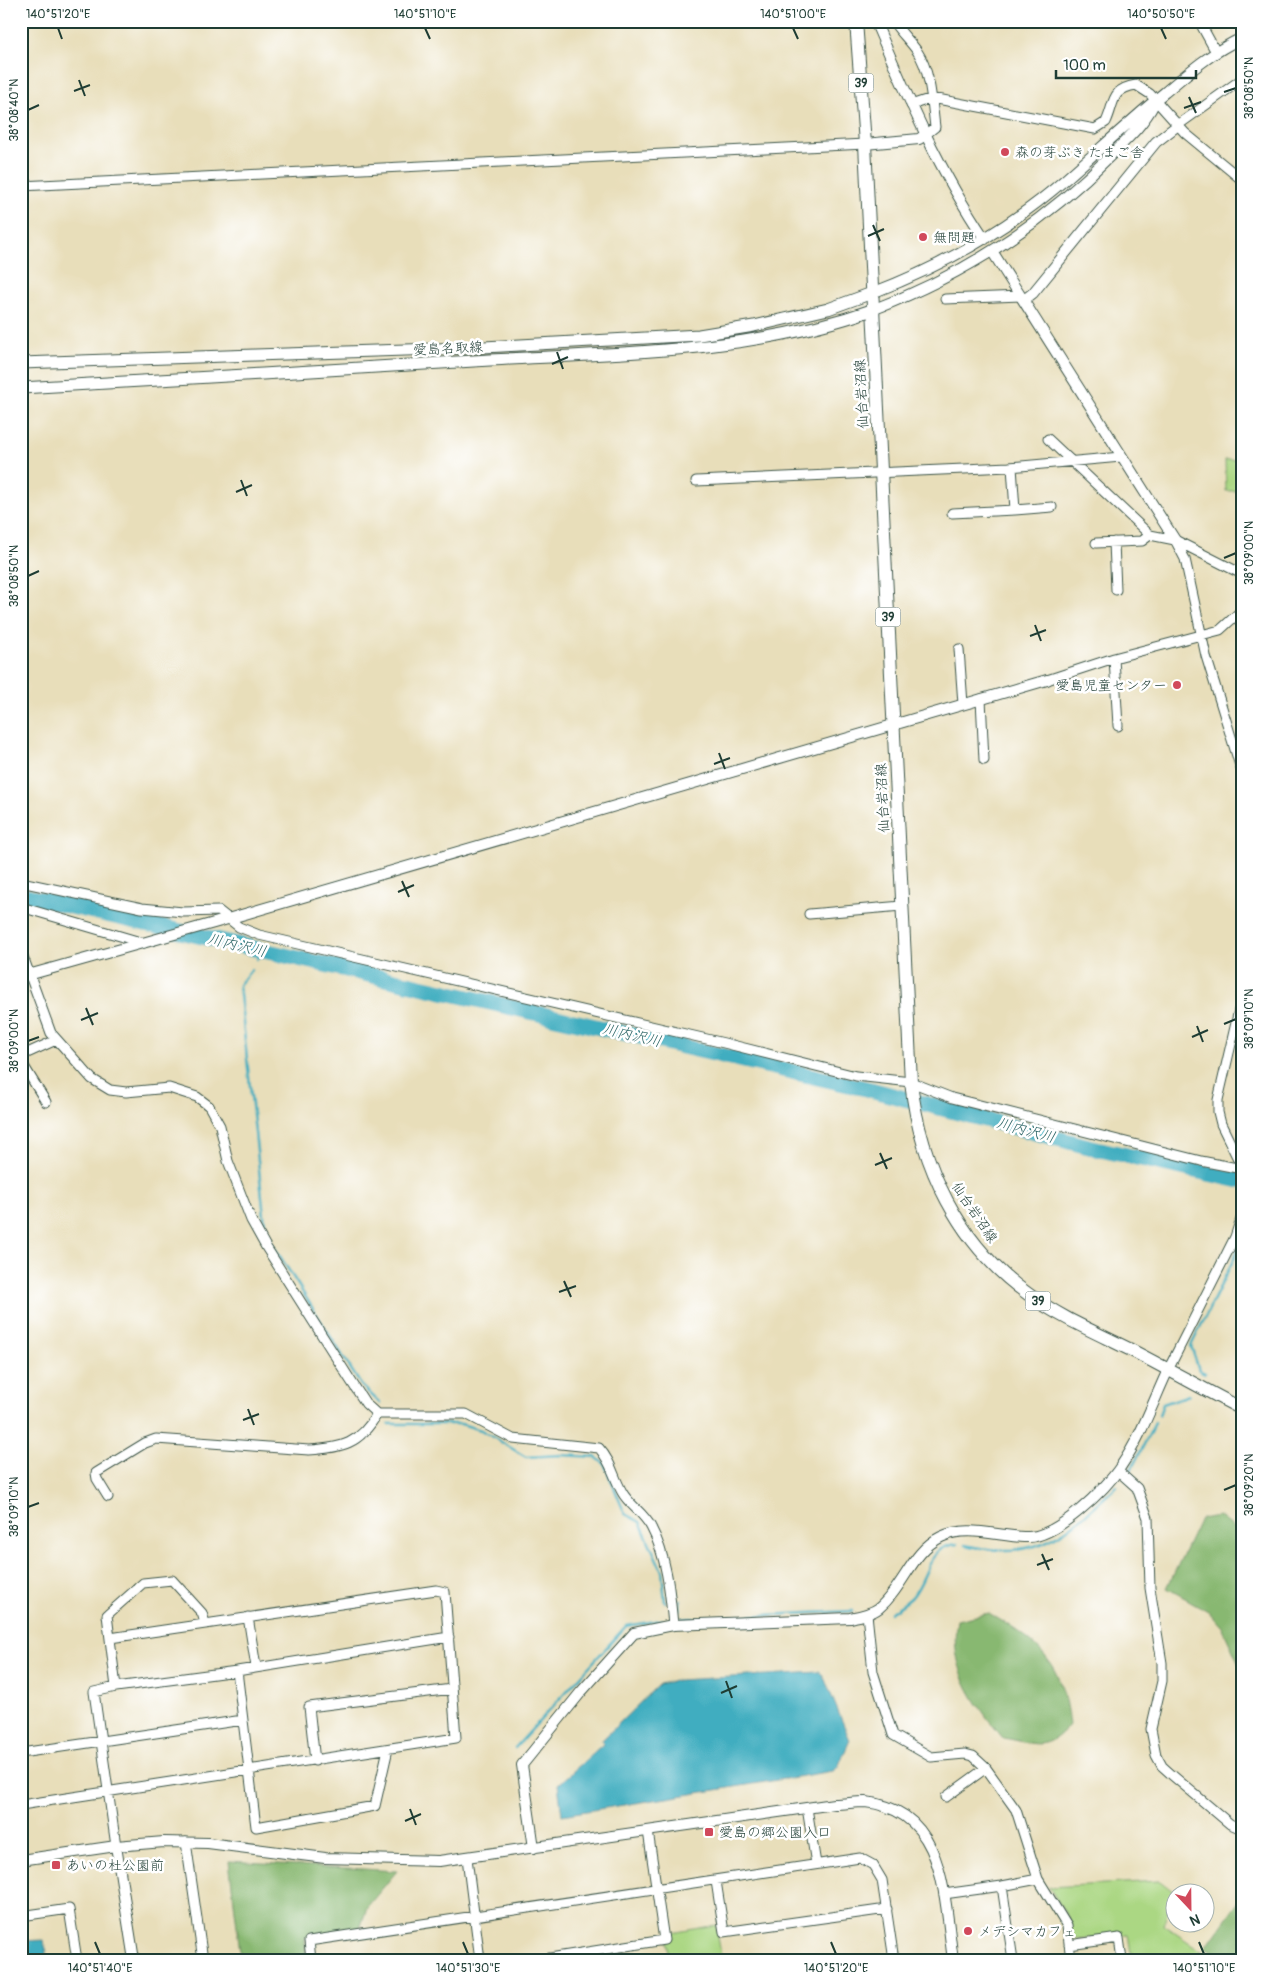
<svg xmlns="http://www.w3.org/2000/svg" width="1263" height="1981" viewBox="0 0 1263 1981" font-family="Pangolin,'Klee One',sans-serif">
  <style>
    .green { fill: #abd783; stroke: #658a5c }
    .forest { fill: #88b871; stroke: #547a52 }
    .water { fill: #41adc0; stroke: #30757a }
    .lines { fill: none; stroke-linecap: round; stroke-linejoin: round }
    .stream { stroke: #41adc0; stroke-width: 2.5 }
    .river { stroke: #41adc0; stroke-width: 16 }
    .minor-casing { stroke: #3d5548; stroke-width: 11 }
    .tertiary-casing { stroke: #3d5548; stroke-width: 12 }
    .secondary-casing { stroke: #3d5548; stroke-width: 13 }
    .primary-casing { stroke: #3d5548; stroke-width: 14 }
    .minor { stroke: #fff; stroke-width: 9 }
    .tertiary { stroke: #fff; stroke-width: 10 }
    .secondary { stroke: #fff; stroke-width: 11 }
    .primary { stroke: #fff; stroke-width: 12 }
    .ticks { fill: none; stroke: #1f3d34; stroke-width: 2 }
    .poi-dot { fill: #d1495b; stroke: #fff; stroke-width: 2 }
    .labels { text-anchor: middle; stroke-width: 5; stroke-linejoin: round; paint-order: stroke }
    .shield { fill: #fff; stroke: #627771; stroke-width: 1 }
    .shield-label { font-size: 12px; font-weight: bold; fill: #1f3d34 }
    .poi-label { font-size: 14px; fill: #1f3d34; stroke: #fff; text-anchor: start }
    .street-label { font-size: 14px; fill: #1f3d34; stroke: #fff }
    .water-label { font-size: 15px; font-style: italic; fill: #2b6465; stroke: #fff }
    .neatline { fill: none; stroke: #1f3d34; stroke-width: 2 }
    .ticks-label { font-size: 12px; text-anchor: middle; fill: #1f3d34 }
  </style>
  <rect width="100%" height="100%" fill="#fff"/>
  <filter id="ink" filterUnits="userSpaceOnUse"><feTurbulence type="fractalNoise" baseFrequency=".02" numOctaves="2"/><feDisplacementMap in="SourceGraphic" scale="10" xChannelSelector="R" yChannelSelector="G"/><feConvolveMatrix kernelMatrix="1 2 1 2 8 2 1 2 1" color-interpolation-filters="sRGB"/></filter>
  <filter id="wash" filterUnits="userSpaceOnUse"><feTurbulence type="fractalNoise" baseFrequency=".0096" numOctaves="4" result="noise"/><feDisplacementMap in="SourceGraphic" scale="20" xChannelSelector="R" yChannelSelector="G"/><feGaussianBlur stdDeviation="1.12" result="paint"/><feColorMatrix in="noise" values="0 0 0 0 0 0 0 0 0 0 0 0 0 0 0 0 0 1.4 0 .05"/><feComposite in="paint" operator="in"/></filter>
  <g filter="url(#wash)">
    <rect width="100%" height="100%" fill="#e8deba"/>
    <!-- green -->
    <path class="green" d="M1242,459V491H1226L1225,460Z
      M1160,1881L1174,1892L1163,1925L1202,1951L1200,1960H1132L1128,1934L1078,1939L1073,1936L1068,1918L1049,1887Z
      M716,1925L722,1960H670L666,1934Z"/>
    <!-- forest -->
    <path class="forest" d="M1219,1516L1242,1534V1671L1222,1627L1208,1611L1167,1588L1200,1519Z
      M989,1613C1041,1645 1062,1661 1069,1725C1046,1753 1035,1743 1003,1738C975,1704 948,1666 957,1620Z
      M229,1861L397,1871L367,1907L360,1929L305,1937L306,1960H241Z
      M1242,1896V1959L1205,1948Z"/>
    <!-- water -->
    <path class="water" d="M819,1672L823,1675L850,1740L838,1767L833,1771L562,1815L558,1785L603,1744L602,1740L659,1684L678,1680Z
      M44,1940L47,1960H21V1941Z"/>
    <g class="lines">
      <!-- stream -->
      <path class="stream" d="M257,959L262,949
        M251,970L239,985L266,1234L361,1385L380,1403
        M1205,1373L1199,1370L1191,1346L1241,1244
        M1159,1415L1163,1404L1189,1395
        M389,1424H461L481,1430L526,1457L561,1455L595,1457L604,1463L625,1514L640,1522L662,1571L665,1602
        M1131,1470L1155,1423
        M965,1545C1041,1563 1065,1533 1117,1486
        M680,1600V1610
        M890,1613C897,1608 906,1603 912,1597C929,1577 927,1546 957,1544
        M681,1619L852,1611
        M515,1748L626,1626L662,1620"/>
      <!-- river -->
      <path class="river" d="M21,895L868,1089L1098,1149L1242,1181"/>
    </g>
  </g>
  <g filter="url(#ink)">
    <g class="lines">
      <!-- minor casing -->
      <g class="minor-casing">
        <path id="minor" d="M893,21C900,32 910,41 917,51C931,72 932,103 935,127L925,135
          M1199,21L1216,52
          M911,105L932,98L1095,129L1106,122C1115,103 1110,89 1136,85L1150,94L1185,133L1242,180
          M1178,125L1242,79
          M21,186L865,144
          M945,299L1021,296
          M1048,439L1150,535
          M1012,467L1015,510L1052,507
          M696,481L1009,467L1121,457
          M952,513L1015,510
          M1175,540L1185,559L1206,656L1242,772
          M1114,542L1116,590
          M1096,543L1142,541L1150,535L1175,540L1242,574
          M959,649L963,704
          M1114,658L1118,726
          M1047,680L1114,658L1220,630L1242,610
          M981,699L984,760
          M21,882L142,908L183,912L219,911L239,927L259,935L724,1043L856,1076L911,1082L952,1098L1201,1161L1242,1169
          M21,907L144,943
          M809,914L902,906
          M21,951L51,1033L92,1079L110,1090L126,1092L169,1088L197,1097L209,1106L220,1126L228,1161L251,1220L266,1247L349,1378L366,1404L377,1414H466L513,1439L599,1448C611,1461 613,1476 622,1492C629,1505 644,1513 651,1527C667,1557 670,1593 673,1625
          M1242,997L1218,1100V1112L1221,1124L1242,1167
          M46,1102L22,1063L23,1055L56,1040
          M1168,1370L1235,1237L1242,1216
          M1118,1471L1137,1488L1148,1518L1150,1588L1162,1663V1681L1151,1729L1156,1755L1162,1766L1172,1775L1230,1824L1242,1829
          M108,1497L97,1479L96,1473L145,1443L156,1439L309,1450C342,1448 360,1444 377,1414
          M867,1614L873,1672L893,1735L931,1757L965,1754L973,1756L986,1768L1016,1810L1038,1879L1067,1926L1071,1960
          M248,1617L256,1667
          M237,1671L256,1827L375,1806L388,1749
          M116,1687L107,1615L143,1583L172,1580L202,1613L205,1623
          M21,1753L243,1720
          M315,1761L309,1707L452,1689
          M946,1797L986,1768
          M21,1805L456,1738L445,1592L436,1590L110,1638
          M807,1808L816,1864
          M186,1842L203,1960
          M116,1846L94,1692L116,1687L237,1671L449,1637
          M467,1858L480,1960
          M716,1881L724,1932L887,1909
          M1002,1886L1013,1960
          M944,1894L1002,1886L1038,1879
          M21,1916L69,1909L77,1960
          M1069,1945L1119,1938L1122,1960
          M311,1960L309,1941L860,1858L873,1865L882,1880L894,1960
          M537,1960L664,1940L648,1831"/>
      </g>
      <!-- tertiary casing -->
      <g class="tertiary-casing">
        <path id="tertiary" d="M875,21C907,96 939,171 985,239
          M865,144L919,139L925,135
          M992,251L1175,540
          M872,293C943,266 1009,229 1067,178C1099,150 1131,120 1164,93C1189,72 1212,52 1242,38
          M1024,300L1033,293L1156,142L1178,125
          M872,310C962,276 1043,224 1110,156C1126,140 1143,125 1154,104
          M21,977L214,923L1047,680
          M116,1846L134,1960
          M534,1848L522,1765L581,1692L634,1633L673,1625L850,1618C860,1616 871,1614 879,1608C903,1588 912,1551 941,1537C967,1524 1000,1537 1027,1537C1056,1538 1106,1489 1121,1466C1141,1437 1153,1402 1168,1370
          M21,1860L116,1846L164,1842L208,1843L325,1858L439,1861L834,1804C844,1804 855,1802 865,1802C946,1810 944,1898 953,1960"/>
      </g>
      <!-- secondary casing -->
      <g class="secondary-casing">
        <path id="secondary" d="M21,363L465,348L699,335L754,326L828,309L872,293
          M21,388C177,379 334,370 490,360C618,353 750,353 872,310"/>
      </g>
      <!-- primary casing -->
      <g class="primary-casing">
        <path id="primary" d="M856,21L865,144L911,1082C920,1165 959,1245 1028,1294C1059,1317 1097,1333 1131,1350C1168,1369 1205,1390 1242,1409"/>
      </g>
      <!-- minor -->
      <use href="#minor" class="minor"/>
      <!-- tertiary -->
      <use href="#tertiary" class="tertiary"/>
      <!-- secondary -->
      <use href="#secondary" class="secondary"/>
      <!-- primary -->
      <use href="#primary" class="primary"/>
    </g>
  </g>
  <!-- ticks -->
  <path class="ticks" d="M58,28L62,39M425,28L430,39M793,28L798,39M1161,28L1166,39M79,80L85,96M74,91L90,85M1224,92L1236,88M1189,97L1196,113M1184,108L1201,102M28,110L39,105M873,225L880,241M868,236L884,229M557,352L563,369M552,364L568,357M241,480L247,496M236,492L252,485M1224,558L1236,553M28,576L39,571M1035,625L1041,641M1030,636L1046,630M719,753L725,769M714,764L730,758M402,881L409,897M398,892L414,885M86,1008L93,1025M81,1020L98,1013M1224,1024L1236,1019M1197,1026L1203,1042M1192,1037L1208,1030M28,1041L39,1037M880,1153L887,1169M875,1165L892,1158M564,1281L571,1297M559,1292L576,1286M248,1409L254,1425M243,1420L259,1414M1224,1490L1236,1485M28,1507L39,1503M1042,1554L1049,1570M1037,1565L1053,1559M726,1681L732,1698M721,1693L737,1686M410,1809L416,1825M405,1821L421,1814M95,1942L100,1954M463,1942L468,1954M831,1942L836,1954M1199,1942L1204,1954"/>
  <!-- markers -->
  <g class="poi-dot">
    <circle cx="1005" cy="152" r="5"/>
    <circle cx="923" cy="237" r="5"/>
    <circle cx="1177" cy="685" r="5"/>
    <rect x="704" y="1827" width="10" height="10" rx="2.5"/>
    <rect x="51" y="1860" width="10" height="10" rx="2.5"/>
    <circle cx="968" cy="1931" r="5"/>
  </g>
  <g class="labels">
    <!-- shield labels -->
    <g class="shield">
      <rect x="848.5" y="73.5" width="25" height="19" rx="4"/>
      <rect x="875.5" y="607.5" width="25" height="19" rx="4"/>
      <rect x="1025.5" y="1291.5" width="25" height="19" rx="4"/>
    </g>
    <g class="shield-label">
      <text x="861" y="87">39</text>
      <text x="888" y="621">39</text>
      <text x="1038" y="1305">39</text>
    </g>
    <!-- poi labels -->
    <g class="poi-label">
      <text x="1015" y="157">森の芽ぶき たまご舎</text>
      <text x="933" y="242">無問題</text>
      <text x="1167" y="690" text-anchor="end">愛島児童センター</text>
      <text x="719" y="1837">愛島の郷公園入口</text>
      <text x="66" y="1870">あいの杜公園前</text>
      <text x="978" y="1936">メデシマカフェ</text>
    </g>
    <!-- street labels -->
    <g class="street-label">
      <text transform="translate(448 348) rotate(-3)" y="5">愛島名取線</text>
      <text transform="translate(861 394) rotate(-93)" y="5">仙台岩沼線</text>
      <text transform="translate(882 798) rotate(-93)" y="5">仙台岩沼線</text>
      <text transform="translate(975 1212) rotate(56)" y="5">仙台岩沼線</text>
    </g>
    <!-- water labels -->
    <g class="water-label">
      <text transform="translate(237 945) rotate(13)" y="5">川内沢川</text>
      <text transform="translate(632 1035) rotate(13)" y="5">川内沢川</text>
      <text transform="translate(1026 1130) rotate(15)" y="5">川内沢川</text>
    </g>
  </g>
  <!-- margin -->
  <rect width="1263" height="1981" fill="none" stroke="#fff" stroke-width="55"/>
  <!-- north arrow -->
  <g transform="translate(1190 1908) rotate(158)"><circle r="24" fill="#ffffff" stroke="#a5b1ae"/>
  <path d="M0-4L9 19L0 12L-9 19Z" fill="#d1495b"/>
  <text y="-8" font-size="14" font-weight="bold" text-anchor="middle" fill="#1f3d34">N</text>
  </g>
  <!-- scale -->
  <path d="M1056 70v8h140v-8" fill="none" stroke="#1f3d34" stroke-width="2.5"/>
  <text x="1063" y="70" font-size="15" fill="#1f3d34" stroke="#ffffff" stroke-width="4" paint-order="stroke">100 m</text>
  <rect x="28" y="28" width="1208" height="1926" class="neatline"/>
  <g class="ticks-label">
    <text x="58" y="18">140°51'20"E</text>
    <text x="425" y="18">140°51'10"E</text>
    <text x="793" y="18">140°51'00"E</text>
    <text x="1161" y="18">140°50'50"E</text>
    <text transform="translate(1249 88) rotate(-90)" y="4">38°08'50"N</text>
    <text transform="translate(14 110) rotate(-90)" y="4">38°08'40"N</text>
    <text transform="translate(1249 553) rotate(-90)" y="4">38°09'00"N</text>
    <text transform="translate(14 576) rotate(-90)" y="4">38°08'50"N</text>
    <text transform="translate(1249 1019) rotate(-90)" y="4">38°09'10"N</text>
    <text transform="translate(14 1041) rotate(-90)" y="4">38°09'00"N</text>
    <text transform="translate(1249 1485) rotate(-90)" y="4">38°09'20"N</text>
    <text transform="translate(14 1507) rotate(-90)" y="4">38°09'10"N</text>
    <text x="100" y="1972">140°51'40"E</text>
    <text x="468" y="1972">140°51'30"E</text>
    <text x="836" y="1972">140°51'20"E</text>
    <text x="1204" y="1972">140°51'10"E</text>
  </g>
</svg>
